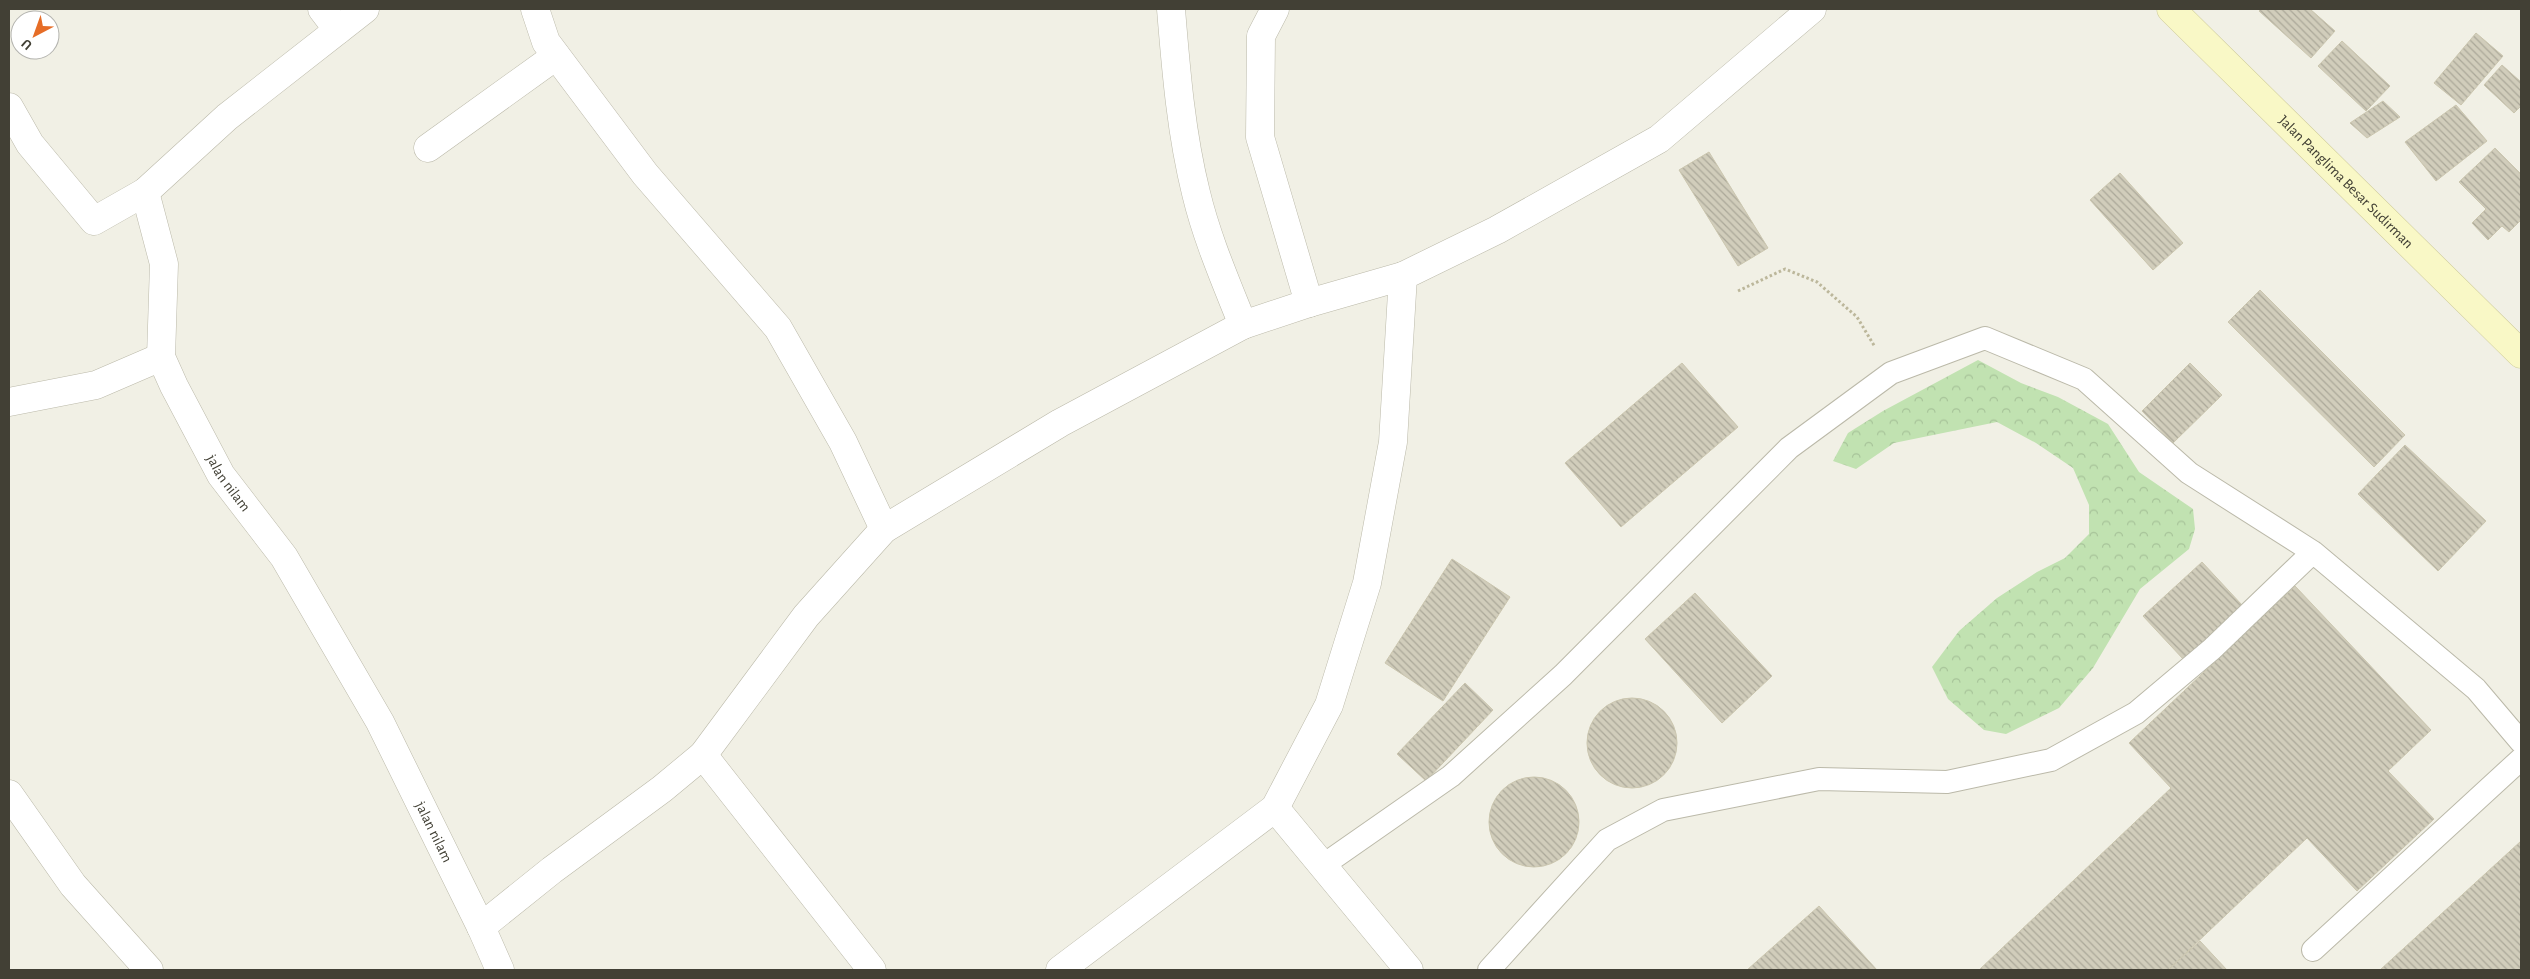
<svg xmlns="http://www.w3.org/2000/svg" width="2530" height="979" viewBox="0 0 2530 979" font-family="'Alegreya Sans',sans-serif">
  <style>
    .forest { fill: url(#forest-crowns) }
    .building { fill: url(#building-back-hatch); stroke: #cbc6af }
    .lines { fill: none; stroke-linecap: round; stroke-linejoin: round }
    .service-casing { stroke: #bbb9a9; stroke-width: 24 }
    .minor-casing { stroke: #bbb9a9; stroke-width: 29 }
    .secondary-casing { stroke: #cdca98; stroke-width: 29 }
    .path { stroke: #bcb79b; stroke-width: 3; stroke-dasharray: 2.5 2.5; stroke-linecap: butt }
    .service { stroke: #fff; stroke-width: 22 }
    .minor { stroke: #fff; stroke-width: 28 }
    .secondary { stroke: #f9f8c6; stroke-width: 28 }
    .labels { text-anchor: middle; stroke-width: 5; stroke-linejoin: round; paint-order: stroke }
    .street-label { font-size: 15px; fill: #424035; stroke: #fff }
  </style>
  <defs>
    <pattern id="forest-crowns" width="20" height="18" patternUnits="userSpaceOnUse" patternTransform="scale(1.25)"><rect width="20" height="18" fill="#c1e2b1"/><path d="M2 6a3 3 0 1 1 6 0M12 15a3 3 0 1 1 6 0" fill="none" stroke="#a7c399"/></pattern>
    <pattern id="building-back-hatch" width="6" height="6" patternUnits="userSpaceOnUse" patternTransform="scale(1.25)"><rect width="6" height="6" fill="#d1cdbb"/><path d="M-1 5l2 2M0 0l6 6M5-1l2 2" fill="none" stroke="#aba899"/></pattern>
  </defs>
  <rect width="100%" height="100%" fill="#f1f0e5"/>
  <!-- forest -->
  <path class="forest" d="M1978,360L2021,383L2058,397L2108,424L2139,472L2193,509L2195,529L2189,549L2140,589L2093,668L2059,708L2006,734L1984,730L1948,699L1932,667L1959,631L1997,598L2037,572L2065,558L2089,534V505L2073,468L2036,443L1997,422L1894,443L1856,469L1833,461L1848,433L1883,411Z"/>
  <!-- building -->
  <path class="building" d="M2261,9H2310L2335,31L2311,58L2259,11Z
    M2476,33L2503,56L2461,105L2434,83Z
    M2342,41L2390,86L2366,111L2318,66Z
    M2502,65L2521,82V106L2514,113L2484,85Z
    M2383,101L2400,117L2367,138L2350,123Z
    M2456,105L2487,141L2436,181L2405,142Z
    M2495,148L2521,174V220L2509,232L2502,226L2488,240L2472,223L2486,209L2459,182Z
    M1709,152L1768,248L1738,266L1679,170Z
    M2120,173L2183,243L2153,270L2090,200Z
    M2260,290L2405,435L2374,467L2228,322Z
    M1682,363L1738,427L1621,527L1565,463Z
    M2190,363L2222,395L2173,443L2142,411Z
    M2405,445L2486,521L2438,571L2358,494Z
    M1452,559L1510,597L1443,701L1385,663Z
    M2202,562L2242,605L2184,660L2143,616Z
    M2295,586L2431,730L2388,771L2434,819L2357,891L2307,838L2168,970H1979L2171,788L2129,743Z
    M1695,593L1772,676L1722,723L1645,639Z
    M1465,683L1493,710L1426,781L1397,754Z
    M1587 743a45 45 0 1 1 90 0a45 45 0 1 1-90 0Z
    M1489 822a45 45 0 1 1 90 0a45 45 0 1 1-90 0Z
    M2521,841V970H2380Z
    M1819,906L1877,970H1747Z
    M2200,941L2227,970H2168Z"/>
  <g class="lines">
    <!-- service casing -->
    <g class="service-casing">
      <path id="service" d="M1322,866L1451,776L1563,675L1789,448L1891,373L1985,338L2084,379L2189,473L2313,552L2476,689L2521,742
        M2313,950L2521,759
        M1489,970L1607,840L1663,810L1819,779L1947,782L2051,760L2136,713L2212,649L2313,552"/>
    </g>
    <!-- minor casing -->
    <g class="minor-casing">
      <g id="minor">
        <path d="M322,9L338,30"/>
        <path d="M535,9L546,42L645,174L778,328L843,442L884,529"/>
        <path d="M1171,9C1176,70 1181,133 1196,193C1207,239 1226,282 1243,325L1309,303L1403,276"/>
        <path d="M1275,9L1261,36L1260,137L1309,303"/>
        <path id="s1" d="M9,107L30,144L94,221L145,192L164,264L161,357L174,386L221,475L284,557L380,722L481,927"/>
        <path d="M428,148L556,56"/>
        <path d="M145,192L227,117L365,9"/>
        <path d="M9,402L96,385L161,357"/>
        <path d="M703,755L872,970"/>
        <path d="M9,794L73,885L149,970"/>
        <path d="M1275,808L1409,970"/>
        <path d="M500,970L481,927L552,870L662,789L703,755L806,616L884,529L1060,423L1243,325"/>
        <path d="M1060,970L1275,808L1329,705L1367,583L1393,442L1403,276L1497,230L1659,139L1812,9"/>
      </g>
    </g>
    <!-- secondary casing -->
    <g class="secondary-casing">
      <g id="secondary">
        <path id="s2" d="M2171,9L2521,354"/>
      </g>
    </g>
    <!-- path -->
    <path class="path" d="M1738,291L1785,269L1817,282L1857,317L1875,347"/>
    <!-- service -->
    <use href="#service" class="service"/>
    <!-- minor -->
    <use href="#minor" class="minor"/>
    <!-- secondary -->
    <use href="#secondary" class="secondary"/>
  </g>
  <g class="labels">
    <!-- street labels -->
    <g class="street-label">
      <text dy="5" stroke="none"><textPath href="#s2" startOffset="246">Jalan Panglima Besar Sudirman</textPath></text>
      <text dy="5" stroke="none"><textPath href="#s1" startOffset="512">jalan nilam</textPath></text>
      <text dy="5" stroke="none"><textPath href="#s1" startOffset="918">jalan nilam</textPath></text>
    </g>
  </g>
  <!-- border -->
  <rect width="2530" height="979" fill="none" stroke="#424035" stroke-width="20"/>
  <!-- north arrow -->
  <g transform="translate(35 35) rotate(221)"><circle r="24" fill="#ffffff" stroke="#b3b3ae"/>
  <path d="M0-4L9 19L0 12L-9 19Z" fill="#e66d27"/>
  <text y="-8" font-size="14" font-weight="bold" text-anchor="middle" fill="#424035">U</text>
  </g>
</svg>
